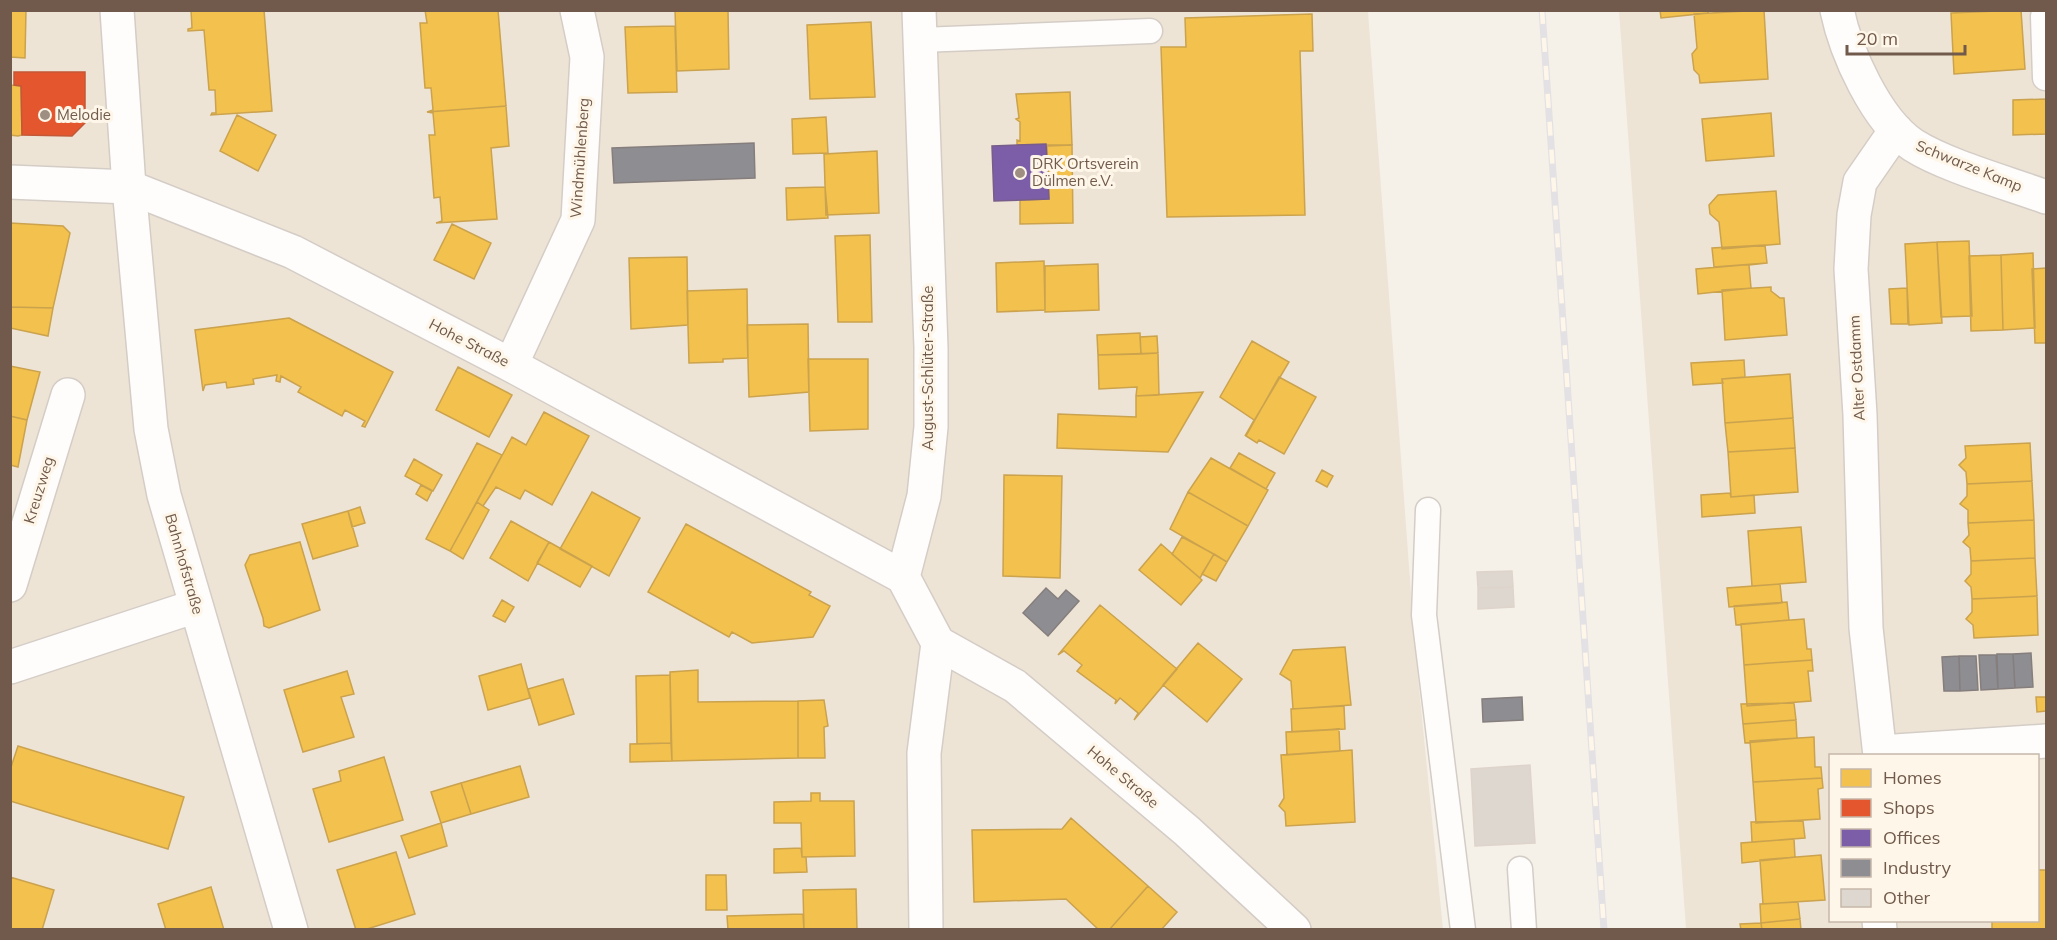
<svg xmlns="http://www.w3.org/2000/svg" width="2057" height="940" viewBox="0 0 2057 940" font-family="Mulish,sans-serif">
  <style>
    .residential { fill: #eee4d6; fill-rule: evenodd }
    .homes { fill: #f2c14e; stroke: #cba24d; stroke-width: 1.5 }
    .shops { fill: #e4572e; stroke: #c25837; stroke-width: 1.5 }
    .offices { fill: #7b5ea7; stroke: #785d8b; stroke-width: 1.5 }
    .industry { fill: #8d8d92; stroke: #857e7d; stroke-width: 1.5 }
    .building { fill: #ded7cf; stroke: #ded4cb; stroke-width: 1.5 }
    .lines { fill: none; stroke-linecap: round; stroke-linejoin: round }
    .lane-casing { stroke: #d4cdc6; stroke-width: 27 }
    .street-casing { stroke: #d4cdc6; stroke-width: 36 }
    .secondary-casing { stroke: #d4cdc6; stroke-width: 36 }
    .lane { stroke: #fefdfc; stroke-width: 24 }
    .street { stroke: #fefdfc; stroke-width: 33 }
    .secondary { stroke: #fefdfc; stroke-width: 33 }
    .rail-casing { stroke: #e4e1e4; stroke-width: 7 }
    .rail { stroke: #fef7e9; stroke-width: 4.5; stroke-dasharray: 14; stroke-linecap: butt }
    .poi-dot { fill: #9f8f82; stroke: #fef7e9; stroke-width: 2 }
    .labels { text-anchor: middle; stroke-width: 6; stroke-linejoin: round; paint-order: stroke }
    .poi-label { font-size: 15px; fill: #715a4b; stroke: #fef7e9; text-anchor: start }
    .street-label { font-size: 15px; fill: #715a4b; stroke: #fef7e9 }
  </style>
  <rect width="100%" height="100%" fill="#f5f1e9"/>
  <!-- residential -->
  <path class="residential" d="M10,11H1368L1415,647L1443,929H11Z
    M1619,11H2046V929H1686ZM1830,756H2038V920H1830Z"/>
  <!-- homes -->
  <path class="homes" d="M10,10H26L25,58L10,57Z
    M191,10H264L272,111L211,115L212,113H216L215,90H209L204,30L188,31V29L192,28Z
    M425,10H498L506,106L427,112L433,110L431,88H425L420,23H427Z
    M675,10H728L729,69L677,71Z
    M1660,10H1708V13L1661,18Z
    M1764,10L1768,79L1700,83L1699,75L1694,70L1692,54L1697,48L1694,14Z
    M2021,10L2025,69L1954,74L1951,13Z
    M1312,14L1313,51H1300L1305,215L1167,217L1161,47H1186L1185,18Z
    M871,22L875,97L810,99L807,25Z
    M675,26L677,92L628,93L625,27Z
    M10,85L21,86L22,135L18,136L10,135Z
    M1070,92L1072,145H1017V140L1020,141V122L1016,119L1019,118L1016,94Z
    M2046,99V134L2013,135V100Z
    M506,106L509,146L491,148L497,219L436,223L442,221L440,197L434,198L429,135H435L433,113L427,112Z
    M1771,113L1774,156L1706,161L1702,119Z
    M237,115L276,135L258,171L220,151Z
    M826,117L828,153L793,154L792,119Z
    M1072,145L1073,223L1020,224V200L1049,199L1047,146Z
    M877,151L879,213L826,215L824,154Z
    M825,187L828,218L787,220L786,188Z
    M1776,191L1780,244L1722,249L1719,222L1710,214L1709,205L1718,195Z
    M10,223L63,226L70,233L53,308L10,307Z
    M452,224L491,243L474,279L434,260Z
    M870,235L872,322H838L835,236Z
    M1969,241L1972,316L1941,317L1937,242Z
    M1937,242L1942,323L1909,325L1905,244Z
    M1765,245L1767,263L1714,267L1712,248Z
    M2033,253L2035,328L2003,330L2001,255Z
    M2001,255L2003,330L1971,331L1969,256Z
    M687,257L688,325L631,329L629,258Z
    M1044,261L1045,310L997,312L996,263Z
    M1767,263L1749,265L1751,288L1698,294L1696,269Z
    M1098,264L1099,310L1045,312V266Z
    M2046,268V343H2035L2032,269Z
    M1771,287V291L1780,298H1784L1787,335L1725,340L1722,290Z
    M1907,288L1908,324H1891L1889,289Z
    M747,289L748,358L723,359V362L689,363L687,291Z
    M10,307L53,308L48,336L10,328Z
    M289,318L393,372L365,427L362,426L365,421L345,410L342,416L298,392L301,387L281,376L280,382L276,381L277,375L253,379L254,384L227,388L226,382L205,385L203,391L195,330Z
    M808,324L809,392L749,397L747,325Z
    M1140,333L1141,354L1098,355L1097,335Z
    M1157,336L1158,353L1141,354L1140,337Z
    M1252,341L1289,362L1245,436L1254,420L1220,397Z
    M1158,353L1159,395L1136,396L1137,387L1099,389L1098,355Z
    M808,359H868V429L810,431Z
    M1744,360L1745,377L1722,379L1723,383L1693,385L1691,363Z
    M10,366L40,372L27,420L10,416Z
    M458,367L512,395L489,437L436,410Z
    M1790,374L1793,418L1725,423L1722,379Z
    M1279,377L1316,397L1284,454L1259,440L1257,443L1246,436Z
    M1203,392L1168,452L1057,448L1058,414L1136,417V396Z
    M544,412L589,436L552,505L525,490L520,499L496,487L483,506L477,502L512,437L526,445Z
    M10,416L27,420L18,467L10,465Z
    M1793,418L1795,448L1728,452L1725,423Z
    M477,443L502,455L450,551L426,539Z
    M2030,443L2032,481L1967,484L1966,472L1959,465L1966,458L1965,446Z
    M1795,448L1798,492L1731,497L1728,452Z
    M1239,453L1275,473L1266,489L1230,468Z
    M1211,458L1268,490L1248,526L1188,492Z
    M414,459L442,475L433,491L405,476Z
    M1322,470L1333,476L1327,487L1316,481Z
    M1004,475L1062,476L1060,578L1003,576Z
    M2032,481L2034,520L1968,523V510L1960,504L1967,496V484Z
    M421,485L432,491L427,501L416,494Z
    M592,492L640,518L609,576L560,549Z
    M1188,492L1248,526L1227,562L1170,529Z
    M1730,493L1731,497L1754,495L1755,513L1702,517L1701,495Z
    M477,502L489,510L463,559L450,551Z
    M360,507L365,523L352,527L348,511Z
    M348,511L358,546L313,559L302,524Z
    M2034,520L2035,558L1971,561L1970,548L1963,542L1969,535L1968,523Z
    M511,521L549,542L528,581L490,558Z
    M686,524L811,592L809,595L830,606L813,637L752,643L732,632L729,637L648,592Z
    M1801,527L1806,582L1752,586L1748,531Z
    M1182,537L1214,554L1200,578L1172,554Z
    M300,542L320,610L269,628L264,626L263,618L245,565L250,555Z
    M549,542L592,566L580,587L537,563Z
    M1161,544L1202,580L1181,605L1139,570Z
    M1214,554L1227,562L1216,581L1202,574Z
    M2035,558L2037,596L1972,599L1971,587L1965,581L1971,574V561Z
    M1780,584L1782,603L1729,607L1727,588Z
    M2037,596L2038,635L1974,638L1973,625L1966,619L1972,612V599Z
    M502,600L514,607L505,622L493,616Z
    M1787,602L1789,620L1736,625L1734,606Z
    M1100,605L1177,669L1134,720L1138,713L1120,698L1115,704L1116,700L1077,671L1082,665L1064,651L1058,655Z
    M1804,619L1807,649H1811L1812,660L1744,665L1741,624Z
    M1198,643L1242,679L1207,722L1163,685Z
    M1345,647L1351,705L1293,709L1291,681L1280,674L1293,650Z
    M1812,660L1813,671H1808L1811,701L1747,706L1744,665Z
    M521,664L530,698L488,710L479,676Z
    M698,670V702L798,701V758L672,761L670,672Z
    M347,671L354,694L341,697L354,737L303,752L284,690Z
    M670,675L671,743L637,744L636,676Z
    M563,679L574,714L539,725L528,689Z
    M2036,697H2046V711L2037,712Z
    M824,700L828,726L824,727L825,758H798V701Z
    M1794,703L1796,720L1743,724L1741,704Z
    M1344,706L1345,729L1292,732L1291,709Z
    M1796,720L1797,738L1745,743L1743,724Z
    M1339,729L1340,751L1287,755L1286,732Z
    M1814,737L1815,767H1821L1822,778L1753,782L1750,741Z
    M671,743L672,761L630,762V744Z
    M18,746L184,797L168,849L10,801V770Z
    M1352,750L1355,822L1286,826L1285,812L1279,806L1284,798L1281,755Z
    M384,757L403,820L329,842L313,789L341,781L339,771Z
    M520,766L529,797L471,814L461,783Z
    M1822,778L1823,788L1818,789L1820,819L1756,823L1753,782Z
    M461,783L471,814L441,823L431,792Z
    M811,793H820V801H854L855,856L802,857L801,823H774V802L811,801Z
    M1071,818L1148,886L1109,930H1099L1066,899L974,902L972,830L1062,829Z
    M1803,821L1805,838L1752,842L1751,822Z
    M441,823L447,846L409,858L401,836Z
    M1794,839L1795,857L1742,863L1741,843Z
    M801,848L802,857H806L807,872L774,873V849Z
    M396,852L415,914L364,930H356L337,870Z
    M1821,855L1825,900L1763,904L1760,860Z
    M2038,870H2046V930H1992V920H2038Z
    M706,875H726L727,910H706Z
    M10,877L54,890L42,930H10Z
    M1148,886L1177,912L1161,930H1109Z
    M211,887L224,930H166L158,904Z
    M856,889L857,930H804L803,890Z
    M1798,902L1800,919L1761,923L1760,904Z
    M803,914L804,930H728L727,916Z
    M1800,919L1801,930H1762L1761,923Z
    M1761,923L1762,930H1741L1740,924Z"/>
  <!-- shops -->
  <path class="shops" d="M14,72H85V123L72,136L22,135L21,86L14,85Z"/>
  <!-- offices -->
  <path class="offices" d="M1046,144L1049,199L994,201L992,146Z"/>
  <!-- industry -->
  <path class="industry" d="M754,143L755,178L614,183L612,148Z
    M1046,588L1058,599L1066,590L1079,601L1048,636L1023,613Z
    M2031,653L2033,687L2015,688L2013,654Z
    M1997,654H2013L2015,688L1998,689Z
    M1979,655H1996L1998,689L1981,690Z
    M1959,656H1976L1978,690L1960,691Z
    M1959,656L1960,691H1944L1942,657Z
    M1522,697L1523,720L1483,722L1482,699Z"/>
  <!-- building -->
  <path class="building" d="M1512,571L1513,587L1478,588L1477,572Z
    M1513,587L1514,607L1478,609V588Z
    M1530,765L1535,843L1475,846L1471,769Z"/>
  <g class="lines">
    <!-- lane casing -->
    <g class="lane-casing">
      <path id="lane" d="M920,40L1150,31
        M2045,78L2043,16L2046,10
        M1428,510L1424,615L1463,930
        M1520,869L1524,930"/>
    </g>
    <!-- street casing -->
    <g class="street-casing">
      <path id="street" d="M919,10L931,348V427L924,496L903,577L938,643L924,753L926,930
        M1837,10C1846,53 1876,120 1913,145C1946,166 2008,183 2046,197
        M10,182L129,187L293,252L511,365L903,577
        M511,365L578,220L587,57L577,10
        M10,585L68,395
        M938,643L1015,686L1187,831L1294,930
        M10,667L196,606
        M1880,752L2046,741
        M1880,756L1866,628L1860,415L1851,269L1854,215L1860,182L1896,130
        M1879,920L1880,930"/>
    </g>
    <!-- secondary casing -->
    <g class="secondary-casing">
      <path id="secondary" d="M117,10L129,187L151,429L164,495L291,930"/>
    </g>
    <!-- lane -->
    <use href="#lane" class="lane"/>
    <!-- street -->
    <use href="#street" class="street"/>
    <!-- secondary -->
    <use href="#secondary" class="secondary"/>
    <!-- rail casing -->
    <g class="rail-casing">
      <path id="rail" d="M1542,10L1604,930"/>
    </g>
    <!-- rail -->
    <use href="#rail" class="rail"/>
  </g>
  <!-- markers -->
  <g class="poi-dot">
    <circle cx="45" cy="115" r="6"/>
    <circle cx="1020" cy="173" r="6"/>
  </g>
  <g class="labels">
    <!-- poi labels -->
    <g class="poi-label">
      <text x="57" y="120">Melodie</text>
      <text x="1032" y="169">DRK Ortsverein<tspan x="1032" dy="17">Dülmen e.V.</tspan></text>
    </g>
    <!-- street labels -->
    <g class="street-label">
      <text transform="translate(580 158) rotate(-86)" y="5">Windmühlenberg</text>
      <text transform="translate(1969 166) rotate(22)" y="5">Schwarze Kamp</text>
      <text transform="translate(469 343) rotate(27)" y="5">Hohe Straße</text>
      <text transform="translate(928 368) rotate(-90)" y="5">August-Schlüter-Straße</text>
      <text transform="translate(1857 368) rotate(-93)" y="5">Alter Ostdamm</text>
      <text transform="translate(39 490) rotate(-73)" y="5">Kreuzweg</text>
      <text transform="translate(184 564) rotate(74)" y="5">Bahnhofstraße</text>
      <text transform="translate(1123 777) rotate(40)" y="5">Hohe Straße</text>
    </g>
  </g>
  <!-- border -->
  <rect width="2057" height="940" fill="none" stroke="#715a4b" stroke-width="24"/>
  <!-- legend -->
  <rect x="1829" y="754" width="210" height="168" fill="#fef7e9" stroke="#c6b8aa" stroke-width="1.5"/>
  <rect x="1841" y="769" width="30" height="18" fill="#f2c14e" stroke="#c6b8aa" stroke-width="1.5"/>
  <text x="1883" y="784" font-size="18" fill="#715a4b">Homes</text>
  <rect x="1841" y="799" width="30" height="18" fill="#e4572e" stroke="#c6b8aa" stroke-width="1.5"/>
  <text x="1883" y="814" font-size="18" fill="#715a4b">Shops</text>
  <rect x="1841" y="829" width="30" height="18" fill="#7b5ea7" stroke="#c6b8aa" stroke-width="1.5"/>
  <text x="1883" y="844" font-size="18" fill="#715a4b">Offices</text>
  <rect x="1841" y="859" width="30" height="18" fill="#8d8d92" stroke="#c6b8aa" stroke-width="1.5"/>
  <text x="1883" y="874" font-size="18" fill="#715a4b">Industry</text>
  <rect x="1841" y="889" width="30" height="18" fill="#ded7cf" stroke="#c6b8aa" stroke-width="1.5"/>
  <text x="1883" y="904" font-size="18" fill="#715a4b">Other</text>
  <!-- scale -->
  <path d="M1847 45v9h118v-9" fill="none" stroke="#715a4b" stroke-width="3"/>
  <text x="1856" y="45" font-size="18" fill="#715a4b" stroke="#fef7e9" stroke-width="4.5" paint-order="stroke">20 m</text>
</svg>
